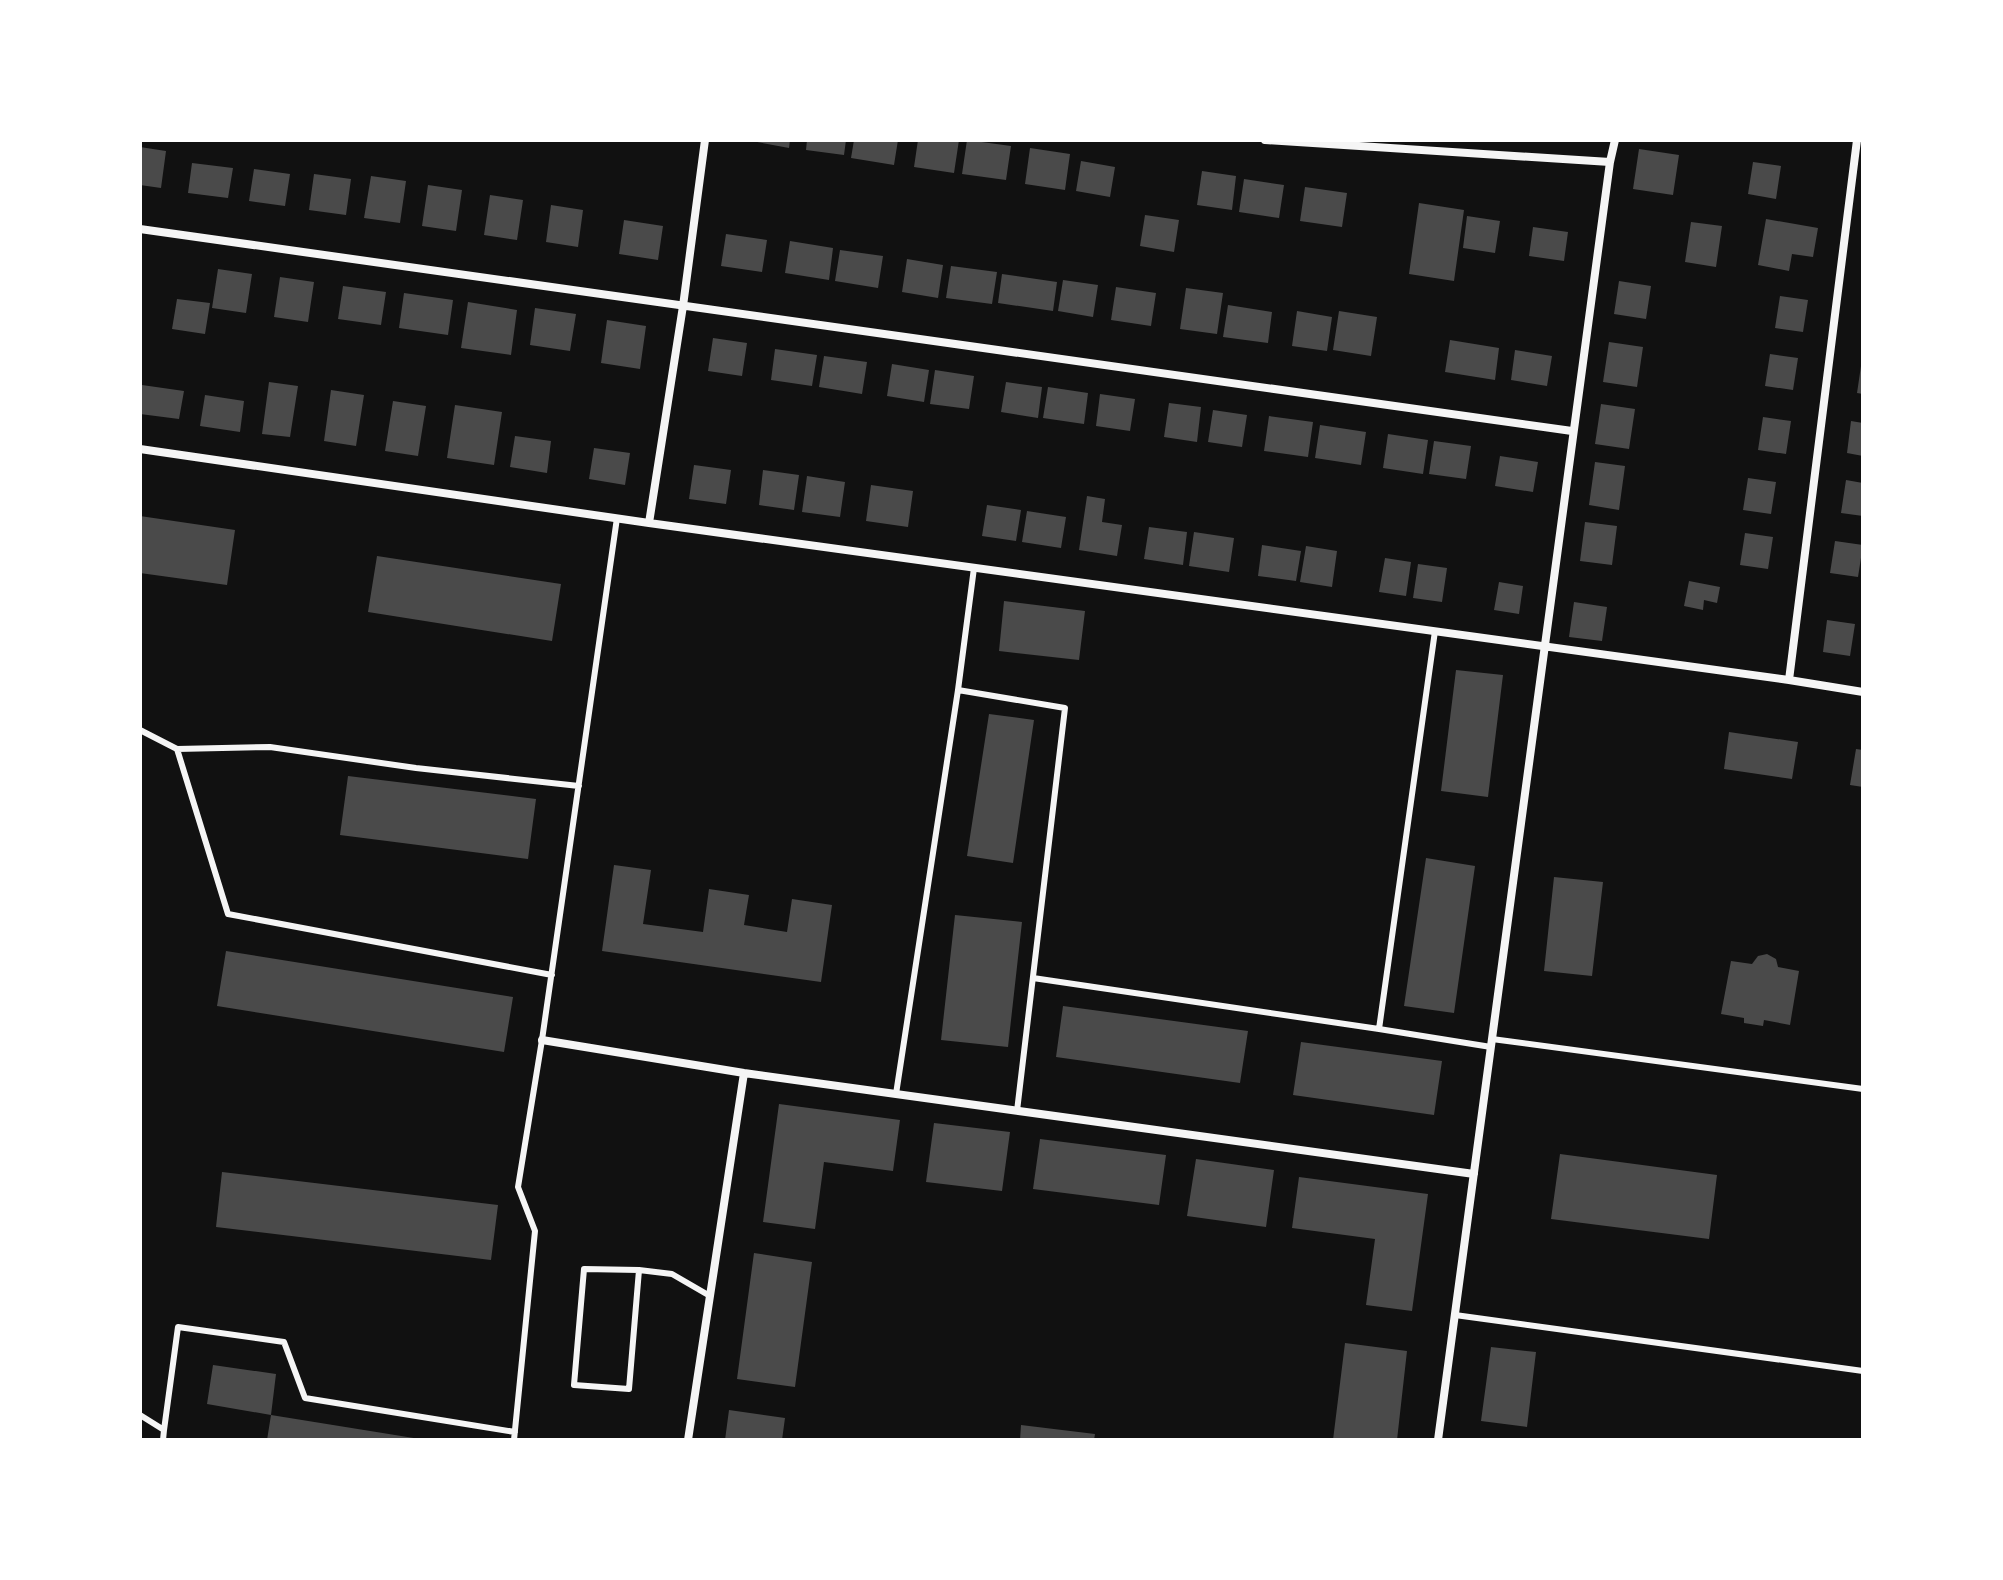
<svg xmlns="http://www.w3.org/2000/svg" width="2003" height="1580" viewBox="0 0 2003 1580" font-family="Barlow,sans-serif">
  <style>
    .building { fill: #4a4a4a }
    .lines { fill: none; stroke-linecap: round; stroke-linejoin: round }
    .service { stroke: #f5f5f5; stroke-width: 6 }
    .minor { stroke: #f5f5f5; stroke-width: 8 }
  </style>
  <rect width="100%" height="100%" fill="#111"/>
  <!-- building -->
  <path class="building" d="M746,140H790L789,148Z
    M807,140H846L844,155L806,150Z
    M854,140H898L894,165L851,158Z
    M918,140H959L954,173L914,167Z
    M967,140L1011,146L1006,180L962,174Z
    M140,147L166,151L161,188L140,185Z
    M1030,148L1070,154L1065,190L1025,184Z
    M1639,149L1679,155L1673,195L1633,189Z
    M1081,161L1115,167L1110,197L1076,191Z
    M1753,162L1781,166L1776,199L1748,194Z
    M192,163L233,168L228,198L188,193Z
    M254,169L290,174L285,206L249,201Z
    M1202,171L1236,176L1232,210L1197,205Z
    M314,174L351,179L346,215L309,210Z
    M371,176L406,181L400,223L364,218Z
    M1244,179L1284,185L1279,218L1239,212Z
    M428,185L462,190L456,231L422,226Z
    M1305,187L1347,193L1342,227L1300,221Z
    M490,195L523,200L517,240L484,235Z
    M1419,203L1464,210L1454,281L1409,274Z
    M551,205L583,210L578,247L546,242Z
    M1145,215L1179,220L1174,252L1140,246Z
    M1467,216L1500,221L1495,253L1463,248Z
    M1766,219L1818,228L1813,257L1792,254L1789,271L1758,265Z
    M624,220L663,226L658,260L619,254Z
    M1691,222L1722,226L1716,267L1685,262Z
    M1533,227L1568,232L1564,261L1529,256Z
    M726,234L767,240L762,272L721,266Z
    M790,241L833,248L829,280L785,273Z
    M840,250L883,256L878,288L835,281Z
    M907,259L943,265L938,298L902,292Z
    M951,266L997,272L992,304L946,298Z
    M218,269L252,274L246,313L212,308Z
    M1002,274L1057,282L1053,311L998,303Z
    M280,277L314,282L308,322L274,317Z
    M1063,280L1098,285L1093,317L1058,311Z
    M1619,281L1651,286L1646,319L1614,314Z
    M343,286L386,292L381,325L338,319Z
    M1116,287L1156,293L1151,326L1111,320Z
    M1186,288L1223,293L1217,334L1180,329Z
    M404,293L453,300L448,335L399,328Z
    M1780,296L1808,300L1803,332L1775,328Z
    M177,299L210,303L205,334L172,329Z
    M468,302L517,310L511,355L461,348Z
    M1228,305L1272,312L1268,343L1223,337Z
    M535,308L576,314L570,351L530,345Z
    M1297,311L1332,317L1327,351L1292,346Z
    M1339,311L1377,317L1371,356L1333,350Z
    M607,320L646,326L640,369L601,363Z
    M713,338L747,343L742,376L708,371Z
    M1450,340L1499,348L1495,380L1445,372Z
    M1609,342L1643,347L1637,387L1603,382Z
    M775,349L817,355L812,386L771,380Z
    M1515,350L1552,356L1547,386L1511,380Z
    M1770,354L1798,358L1793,390L1765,386Z
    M824,356L867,362L862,394L819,387Z
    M892,364L929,370L924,402L887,396Z
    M1861,366H1863V394L1857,393Z
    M935,370L974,376L969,409L930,404Z
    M269,382L298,386L290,437L262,434Z
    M1006,382L1042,387L1038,418L1001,412Z
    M142,385L184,391L179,419L140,414Z
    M1048,387L1088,393L1084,424L1043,418Z
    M331,390L364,395L356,446L324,441Z
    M1100,394L1135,399L1130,431L1096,426Z
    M205,395L244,401L240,432L200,426Z
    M393,401L426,406L418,456L385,451Z
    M1169,403L1201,407L1197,442L1164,437Z
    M1601,404L1635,409L1629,449L1595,444Z
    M455,405L502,412L494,465L447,458Z
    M1213,410L1247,415L1242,447L1208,442Z
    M1269,416L1313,422L1308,457L1264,451Z
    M1763,417L1791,421L1786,454L1758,450Z
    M1851,421L1863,423V456L1847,453Z
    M1320,425L1366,432L1361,465L1315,458Z
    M1388,434L1428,440L1423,474L1383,468Z
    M515,436L551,441L547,473L510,467Z
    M1434,441L1471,446L1466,479L1429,474Z
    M594,448L630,453L625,485L589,479Z
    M1500,456L1538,462L1533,492L1495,486Z
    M1595,462L1625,466L1619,510L1589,505Z
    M694,465L731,470L726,504L689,499Z
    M763,470L799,475L794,510L759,505Z
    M807,476L845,482L840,517L802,512Z
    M1748,478L1776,482L1771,514L1743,510Z
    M1846,480L1863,483V516L1841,513Z
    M871,485L913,491L908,527L866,521Z
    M1087,496L1105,499L1102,522L1122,525L1117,556L1079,550Z
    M987,505L1021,510L1016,541L982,536Z
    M1027,511L1066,517L1061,548L1022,542Z
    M140,516L235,530L227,585L140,573Z
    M1585,522L1617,526L1612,565L1580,561Z
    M1149,527L1187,532L1183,565L1144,559Z
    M1194,532L1234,538L1229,572L1189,566Z
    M1745,533L1773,537L1768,569L1740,565Z
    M1835,541L1863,545L1858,577L1830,573Z
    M1262,545L1301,551L1296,581L1258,576Z
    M1306,546L1337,551L1332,587L1300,582Z
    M377,556L561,584L552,641L368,612Z
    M1385,558L1411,562L1406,596L1379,592Z
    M1418,564L1447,568L1442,602L1413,598Z
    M1689,581L1720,587L1717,603L1704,600L1703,610L1684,606Z
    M1499,582L1523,586L1519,614L1494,610Z
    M1004,601L1085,611L1079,660L999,651Z
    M1574,602L1607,607L1602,641L1569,637Z
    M1827,620L1855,624L1850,656L1823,652Z
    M1456,670L1503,675L1488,797L1441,791Z
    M989,714L1034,720L1013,863L967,856Z
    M1729,732L1798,742L1792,779L1724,769Z
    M1856,749L1863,750V787L1850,785Z
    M348,776L536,799L528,859L340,835Z
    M1426,858L1475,866L1454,1013L1404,1006Z
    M614,865L651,870L643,924L703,932L709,889L749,895L744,925L787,932L792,899L832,905L821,982L602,951Z
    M1554,877L1603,882L1592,976L1544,971Z
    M955,915L1022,922L1008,1047L941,1040Z
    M226,951L513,997L504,1052L217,1006Z
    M1767,954L1776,959L1778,967L1799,971L1790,1025L1764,1020L1763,1026L1744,1023V1018L1721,1014L1731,961L1752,964L1758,956Z
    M1063,1006L1248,1031L1240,1083L1056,1057Z
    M1301,1042L1442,1061L1434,1115L1293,1095Z
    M779,1104L900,1120L893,1171L824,1162L815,1229L763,1222Z
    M934,1123L1010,1132L1002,1191L926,1182Z
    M1040,1139L1166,1155L1159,1205L1033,1189Z
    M1560,1154L1717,1175L1709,1239L1551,1219Z
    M1196,1159L1274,1170L1266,1227L1187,1216Z
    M222,1172L498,1205L491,1260L216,1227Z
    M1299,1177L1428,1194L1412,1311L1366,1305L1375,1239L1292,1228Z
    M754,1253L812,1262L795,1387L737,1379Z
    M1345,1343L1407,1351L1397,1440H1333Z
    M1491,1347L1536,1352L1527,1427L1481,1421Z
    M213,1365L276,1374L271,1415L426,1440H267L271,1415L207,1404Z
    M729,1410L785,1418L782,1440H725Z
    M1021,1425L1095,1434L1094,1440H1020Z"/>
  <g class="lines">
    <!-- service -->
    <path class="service" d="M958,690L974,568
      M140,730L177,749L228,914L552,975
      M177,749L270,747L416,768L579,786
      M1033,978L1379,1029L1435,631
      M1379,1029L1491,1047
      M1492,1039L1863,1089
      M896,1094L958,690L1065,708L1017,1111
      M639,1270L584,1269L574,1385L629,1389L639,1270L672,1274L710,1296
      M1455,1315L1863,1371
      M140,1415L164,1430L163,1440
      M164,1430L178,1327L284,1342L305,1398L515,1432
      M514,1440L535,1231L518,1187L542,1040L617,518"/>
    <!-- minor -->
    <path class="minor" d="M1265,140L1610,162L1615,140
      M140,229L1572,431
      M140,449L649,523L1789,680L1863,692
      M649,523L683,306L705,140
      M1789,680L1857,140
      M542,1040L744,1073L1474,1174
      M688,1440L744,1073
      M1438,1440L1610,162"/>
  </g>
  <!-- border -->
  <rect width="2003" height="1580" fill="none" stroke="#ffffff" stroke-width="284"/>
</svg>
